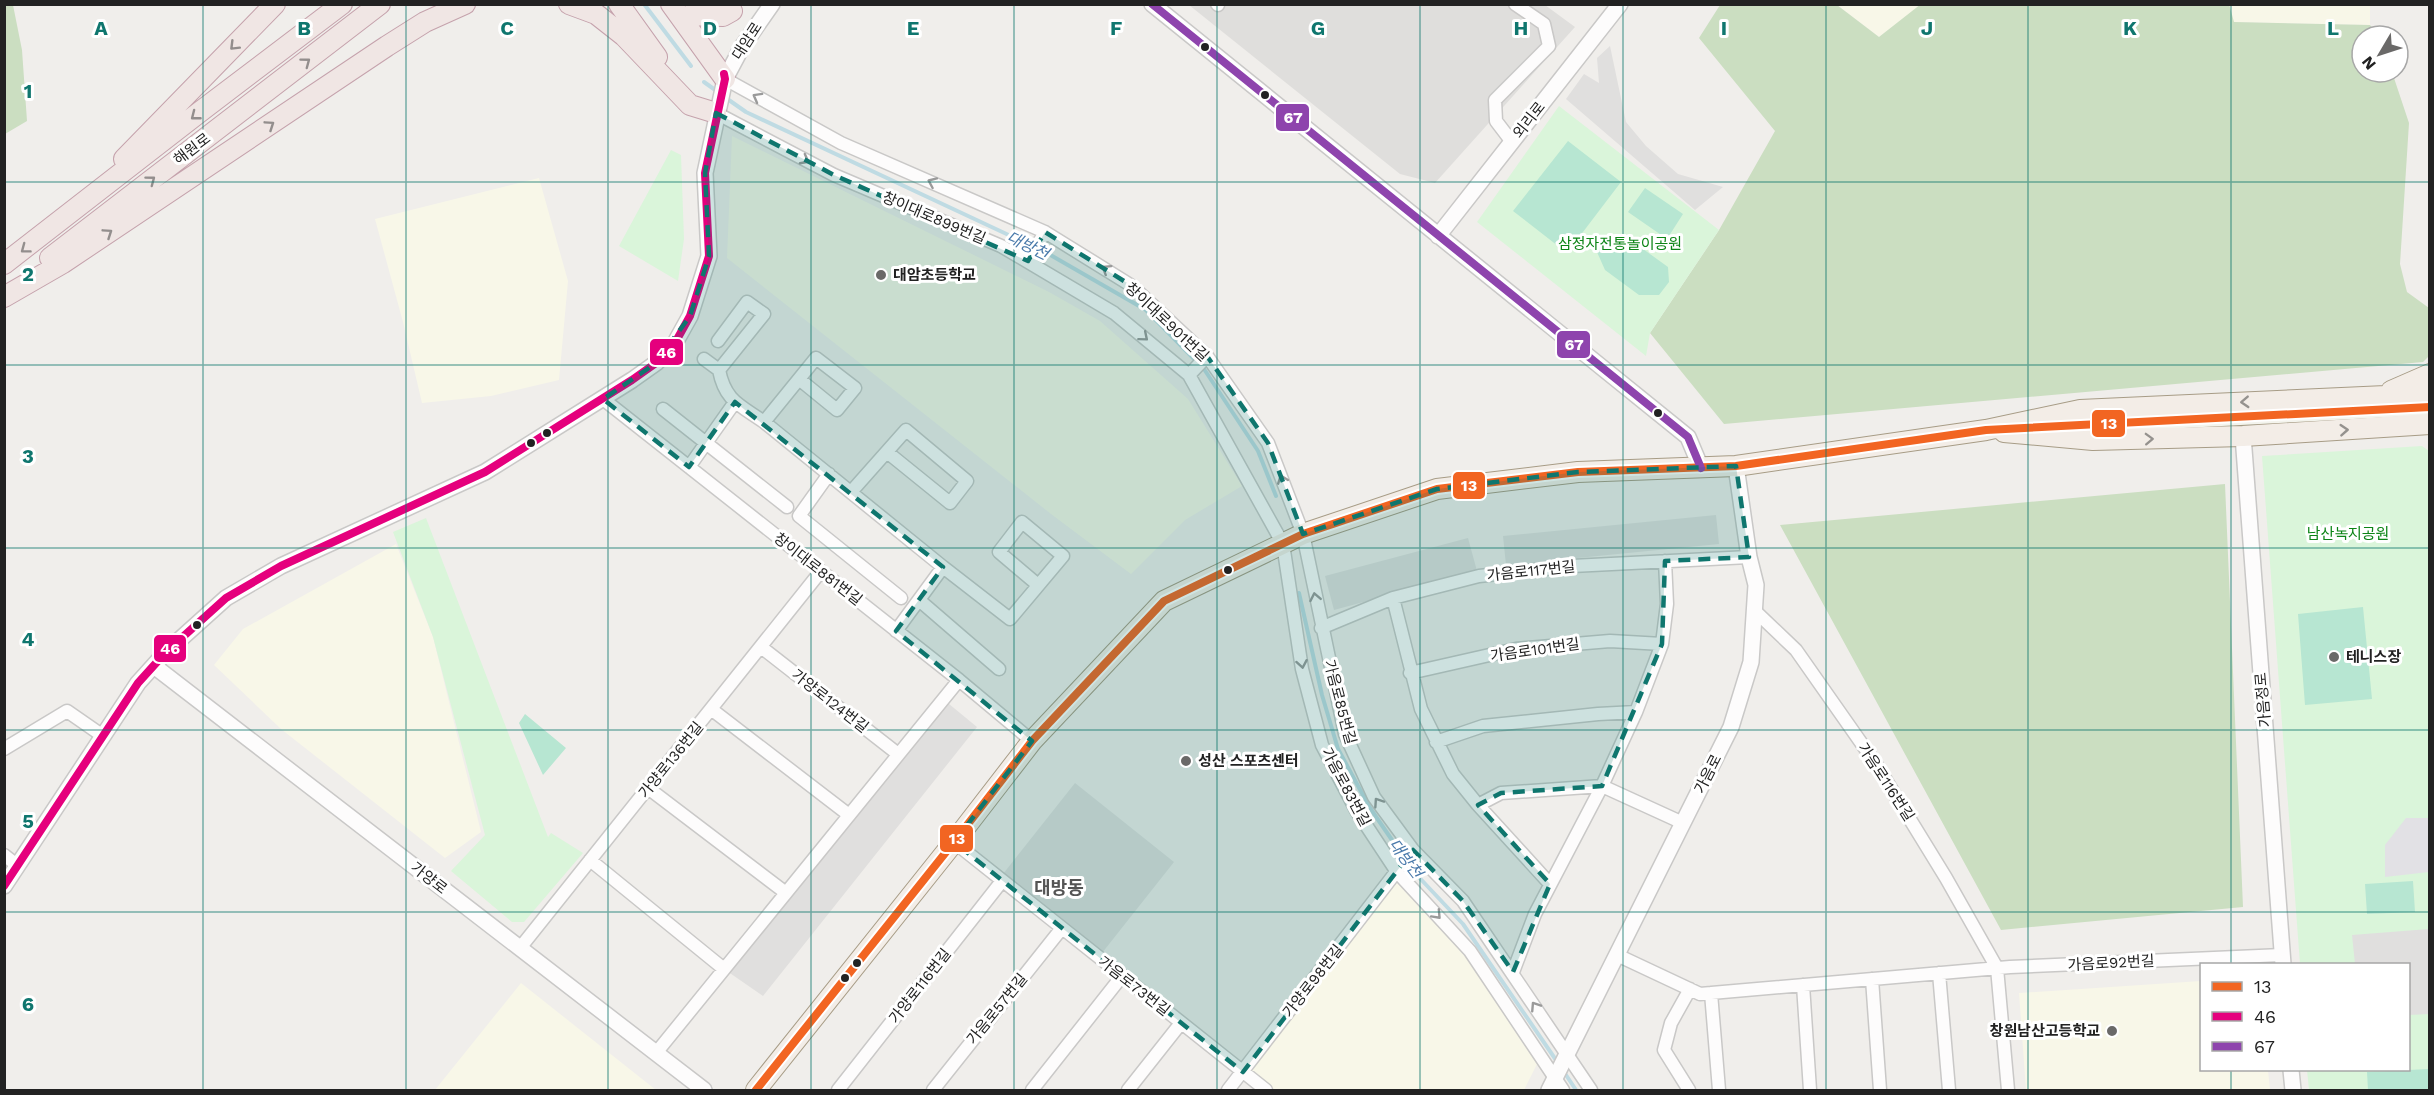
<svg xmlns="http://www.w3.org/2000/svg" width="2434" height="1095" viewBox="0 0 2434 1095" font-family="'Work Sans','Noto Sans KR',sans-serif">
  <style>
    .residential { fill: #dfdedc }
    .education { fill: #f8f7e8 }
    .forest { fill: #cbdec1 }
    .park { fill: #daf5da }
    .pitch { fill: #b7e6d2 }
    .parking { fill: #e0dfde }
    .plaza { fill: #e2e1e5 }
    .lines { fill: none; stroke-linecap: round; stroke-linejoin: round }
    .stream { stroke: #bfdbe3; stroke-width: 4 }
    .minor-casing { stroke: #c9c8c7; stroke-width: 15 }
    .tertiary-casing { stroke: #c9c8c7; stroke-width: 18 }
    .secondary-casing { stroke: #999a82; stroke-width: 20 }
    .primary-casing { stroke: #a79c86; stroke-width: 22 }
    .trunk-casing { stroke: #c5a2ac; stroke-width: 22 }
    .minor { stroke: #fdfcfc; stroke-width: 12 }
    .tertiary { stroke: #fdfcfc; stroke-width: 15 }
    .secondary { stroke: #f4f4ed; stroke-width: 16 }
    .primary { stroke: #f3ede7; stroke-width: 20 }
    .trunk { stroke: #f0e6e4; stroke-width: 20 }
    .bus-1-casing { stroke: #fff; stroke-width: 12 }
    .bus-2-casing { stroke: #fff; stroke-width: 12 }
    .bus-3-casing { stroke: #fff; stroke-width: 12 }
    .bus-1 { stroke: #f26522; stroke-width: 8 }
    .bus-2 { stroke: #e5007d; stroke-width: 8 }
    .bus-3 { stroke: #8e44ad; stroke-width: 8 }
    .oneway { stroke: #938e8d }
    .oneway2 { stroke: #9a9a9a }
    .oneway3 { stroke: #95928e }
    .marked { fill: #0f766e; fill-opacity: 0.2; stroke: #0f766e; stroke-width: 4.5; stroke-dasharray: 12 8; stroke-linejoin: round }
    .grid { fill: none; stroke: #0f766e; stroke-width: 1.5; stroke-opacity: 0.55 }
    .bus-dot { fill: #222; stroke: #fff; stroke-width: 2 }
    .poi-dot { fill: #6a6968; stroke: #fff; stroke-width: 2 }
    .labels { text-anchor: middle; stroke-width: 6; stroke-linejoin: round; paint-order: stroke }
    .street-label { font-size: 15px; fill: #222; stroke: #fff }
    .park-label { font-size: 15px; fill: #0c8416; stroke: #fff }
    .poi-label { font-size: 15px; font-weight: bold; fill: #222; stroke: #fff; text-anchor: start }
    .water-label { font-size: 16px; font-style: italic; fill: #4a7aab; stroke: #fff }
    .quarter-label { font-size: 18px; font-weight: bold; fill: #555; stroke: #fff }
    .grid-label { font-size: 20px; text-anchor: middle; font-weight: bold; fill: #0f766e; stroke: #fff; stroke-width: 6; stroke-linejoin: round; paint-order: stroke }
    .line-badge { stroke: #fff; stroke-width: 2 }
    .badge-label { font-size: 16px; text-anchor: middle; font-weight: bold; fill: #fff }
  </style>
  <rect width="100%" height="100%" fill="#f0eeeb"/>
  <!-- residential -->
  <path class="residential" d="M1189,5H1545L1575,27L1435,183L1400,174Z"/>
  <!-- education -->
  <path class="education" d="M1837,5H1921L1879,37Z
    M2229,5H2370V25L2233,22Z
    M732,136L1049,292L1100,321L1188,399L1242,486L1185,520L1131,574L1051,514L727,258Z
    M539,178L568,281L559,380L491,396L422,403L403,322L375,219Z
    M396,544L433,637L481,832L445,858L281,729L214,665L243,629Z
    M1396,882L1467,958L1537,1064L1524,1090H1275L1250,1071Z
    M2201,981L2202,1070H2268L2270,1090H2026L2019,993Z
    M521,983L656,1090H435Z"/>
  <!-- forest -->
  <path class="forest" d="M5,4L13,5L22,50L27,121L5,134Z
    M1921,4H2229L2234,22L2370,25L2379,36H2362V72H2392L2409,123L2400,264L2407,292L2429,308V356L2423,362L1724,424L1650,333L1719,230L1775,131L1699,38L1720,5H1837L1879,37Z
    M2225,484L2243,907L2001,930L1780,525Z"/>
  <!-- park -->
  <path class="park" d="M1559,106L1719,230L1650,333L1646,356L1477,222Z
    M671,150L681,155L684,239L678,281L619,246Z
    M2422,446L2429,451V1090H2309L2307,1070H2408V964H2300L2262,456Z
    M426,518L548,837L551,833L583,853L524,922H512L451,871L485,835L433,637L393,532Z"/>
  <!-- pitch -->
  <path class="pitch" d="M1568,141L1621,182L1567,253L1513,211Z
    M1645,188L1683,214L1667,239L1628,212Z
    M1608,236H1625L1668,267L1669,282L1659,295H1639L1605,270L1597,252Z
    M2363,607L2372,699L2305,705L2298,614Z
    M525,714L566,748L543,775L519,723Z
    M2413,881L2415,912L2367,914L2365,884Z
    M2429,1069V1090H2368L2367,1072Z"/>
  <!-- parking -->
  <path class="parking" d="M1610,46L1626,122L1646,146L1678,174L1723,187L1695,210L1566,99L1584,74L1599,83L1597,58Z
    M1716,515L1719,544L1506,565L1503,536Z
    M1468,538L1477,571L1334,610L1325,576Z
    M943,699L977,727L763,996L724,969Z
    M1075,783L1174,862L1102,953L1003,874Z
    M2429,929V1014L2409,1015L2408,964H2355L2352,935Z"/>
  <!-- plaza -->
  <path class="plaza" d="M2406,818H2429V872L2385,877V845Z"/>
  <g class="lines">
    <!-- stream -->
    <path class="stream" d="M644,4L691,66
      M704,82L718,92
      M726,98L746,112L1047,253L1146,310L1204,369L1258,451L1276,496
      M1299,593L1322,695L1338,749L1370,808L1414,872L1463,924L1558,1063
      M1564,1072L1576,1090"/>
    <!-- minor casing -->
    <g class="minor-casing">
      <path id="minor" d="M1217,4L1218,5
        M725,79L841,143L1045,232L1132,286L1207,356L1268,443L1303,534L1345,734L1374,797L1413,850L1463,901L1591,1090
        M716,113L834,175L1001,246L1114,313L1189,375L1283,544L1302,669L1322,745L1356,810L1397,872L1470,951L1563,1090
        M1512,142L1496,121L1495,100L1549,46L1544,24L1515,4
        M1028,261L1045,232
        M718,341L747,302L764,314L719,370
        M704,359L719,370C725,401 740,405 764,422L943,567
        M1189,375L1207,356
        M603,399L959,680L1032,741
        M663,409L787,507
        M764,422L816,358L855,388L837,410L799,379
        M689,467L735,402
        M829,474L799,516L901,598
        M851,492L906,430L967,481L950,503L887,452
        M1393,598L1421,709L1453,774L1478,805L1501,793L1602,786L1683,823
        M919,600L999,669
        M1754,610L1796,650L1876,764L1946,878L1997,968L2008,1090
        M1321,628L1393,598L1479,576L1572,566L1749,557
        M896,631L943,567L1010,619L1063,556L1022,522L999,552L1038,585
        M761,647L898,754
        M1410,673L1516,649L1610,641L1662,644
        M711,709L849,815
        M1436,742L1483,726L1598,714L1636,712
        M4,749L67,711L103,736
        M648,788L786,893
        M1478,805L1550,884
        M954,842L1266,1090
        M4,855L18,866
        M590,860L724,969
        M520,948L821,571
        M1617,955L1700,994L2010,967L2282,955
        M1513,972L1535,914L1602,786L1636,712L1662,644L1667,604L1665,561
        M1939,973L1949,1090
        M1872,979L1880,1090
        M1803,985L1810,1090
        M1711,993L1719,1090
        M656,1053L959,680
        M838,1090L1002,881
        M933,1090L1062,928
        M1032,1090L1122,976
        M1128,1090L1181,1023
        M1228,1090L1413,850
        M1689,1090L1664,1050L1671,1023L1690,989"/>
    </g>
    <!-- tertiary casing -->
    <g class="tertiary-casing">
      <path id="tertiary" d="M1152,4L1688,437L1701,468
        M1438,236L1620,4
        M2243,436L2283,964
        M154,666L704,1090
        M4,886L138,683L166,652L226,598L281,566L485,472L632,380L656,363L675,343L690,316L709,256L705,173L725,79L742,47L772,4
        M2291,1070L2293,1090
        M1549,1090L1731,727L1751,662L1756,585L1749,557L1736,466"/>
    </g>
    <!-- secondary casing -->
    <g class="secondary-casing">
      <path id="secondary" d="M2032,428L2430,407"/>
    </g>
    <!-- primary casing -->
    <g class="primary-casing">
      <path id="primary" d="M2391,391L2430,374
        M2004,432L2093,440L2243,436L2430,424
        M756,1090L954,842L1032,741L1164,601L1303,534L1437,489L1578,472L1736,466L1986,430L2080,410L2430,394"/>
    </g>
    <!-- trunk casing -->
    <g class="trunk-casing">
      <path id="trunk" d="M569,4L596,14L624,36L690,105L716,113
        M619,4L657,57
        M671,4L725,79
        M690,15L723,16L732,11
        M124,159L275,4
        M50,258L380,4
        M4,264L201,111L342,4
        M4,297L63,263L387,46L425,22L465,4"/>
    </g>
    <!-- minor -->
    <use href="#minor" class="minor"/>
    <!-- tertiary -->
    <use href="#tertiary" class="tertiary"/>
    <!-- secondary -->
    <use href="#secondary" class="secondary"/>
    <!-- primary -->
    <use href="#primary" class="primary"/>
    <!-- trunk -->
    <use href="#trunk" class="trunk"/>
    <!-- bus-1 casing -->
    <g class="bus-1-casing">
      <path id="bus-1" d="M756,1090L954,842L1032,741L1164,601L1303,534L1437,489L1578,472L1736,466L1986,430L2430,407"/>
    </g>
    <!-- bus-2 casing -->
    <g class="bus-2-casing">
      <path id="bus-2" d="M4,886L138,683L166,652L226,598L281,566L485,472L632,380L656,363L675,343L690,316L709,256L705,173L725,79L724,74"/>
    </g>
    <!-- bus-3 casing -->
    <g class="bus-3-casing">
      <path id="bus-3" d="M1152,4L1688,437L1701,468"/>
    </g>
    <!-- bus-1 -->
    <use href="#bus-1" class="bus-1"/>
    <!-- bus-2 -->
    <use href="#bus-2" class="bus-2"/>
    <!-- bus-3 -->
    <use href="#bus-3" class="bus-3"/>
  </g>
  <!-- one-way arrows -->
  <defs><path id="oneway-chevron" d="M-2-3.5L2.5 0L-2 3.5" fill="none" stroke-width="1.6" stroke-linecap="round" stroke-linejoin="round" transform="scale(1.5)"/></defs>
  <g class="oneway">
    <use href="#oneway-chevron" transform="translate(234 46) rotate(135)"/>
    <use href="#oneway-chevron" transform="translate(306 62) rotate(-37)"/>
    <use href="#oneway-chevron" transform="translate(195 116) rotate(142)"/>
    <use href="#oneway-chevron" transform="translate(270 125) rotate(-34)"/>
    <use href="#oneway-chevron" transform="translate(151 180) rotate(-37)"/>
    <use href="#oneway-chevron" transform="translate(108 233) rotate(-34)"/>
    <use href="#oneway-chevron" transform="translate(25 249) rotate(143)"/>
  </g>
  <g class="oneway2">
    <use href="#oneway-chevron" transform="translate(757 97) rotate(-151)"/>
    <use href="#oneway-chevron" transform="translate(805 160) rotate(28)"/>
    <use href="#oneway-chevron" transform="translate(932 182) rotate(-156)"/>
    <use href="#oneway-chevron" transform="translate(1106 269) rotate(-148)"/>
    <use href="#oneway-chevron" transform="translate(1144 337) rotate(40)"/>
    <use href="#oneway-chevron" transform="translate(1282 479) rotate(-111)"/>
    <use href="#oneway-chevron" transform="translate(1315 597) rotate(-101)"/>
    <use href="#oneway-chevron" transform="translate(1302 664) rotate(80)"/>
    <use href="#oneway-chevron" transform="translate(1378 802) rotate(-124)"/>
    <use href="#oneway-chevron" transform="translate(1437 915) rotate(47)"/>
    <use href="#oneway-chevron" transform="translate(1535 1006) rotate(-123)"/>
  </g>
  <g class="oneway3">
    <use href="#oneway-chevron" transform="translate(2245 402) rotate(177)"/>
    <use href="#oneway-chevron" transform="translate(2344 430) rotate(-4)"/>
    <use href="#oneway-chevron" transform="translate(2149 439) rotate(-2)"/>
  </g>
  <!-- marked area -->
  <path class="marked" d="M716,113L834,175L1028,261L1045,232L1132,286L1207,356L1268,443L1303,534L1437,489L1578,472L1736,466L1749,557L1665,561L1662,644L1602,786L1501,793L1478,805L1550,884L1513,972L1463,901L1413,850L1243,1072L954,842L1032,741L896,631L943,567L735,402L689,467L603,399L656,363L690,316L709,256L705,173Z"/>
  <!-- grid -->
  <path class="grid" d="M203,4V1090M406,4V1090M608,4V1090M811,4V1090M1014,4V1090M1217,4V1090M1420,4V1090M1623,4V1090M1826,4V1090M2028,4V1090M2231,4V964M4,182H2430M4,365H2430M4,548H2430M4,730H2430M4,912H2430M2231,1070V1090"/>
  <!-- markers -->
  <g class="bus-dot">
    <circle cx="1205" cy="47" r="5"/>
    <circle cx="1265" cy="95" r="5"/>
    <circle cx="1658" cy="413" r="5"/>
    <circle cx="547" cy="433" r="5"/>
    <circle cx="531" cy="443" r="5"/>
    <circle cx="1228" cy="570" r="5"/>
    <circle cx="197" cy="625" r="5"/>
    <circle cx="857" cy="963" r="5"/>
    <circle cx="845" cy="978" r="5"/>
  </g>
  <g class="poi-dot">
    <circle cx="881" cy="275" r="6"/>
    <circle cx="2334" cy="657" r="6"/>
    <circle cx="1186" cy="761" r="6"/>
    <circle cx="2112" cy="1031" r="6"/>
  </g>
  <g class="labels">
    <!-- street labels -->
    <g class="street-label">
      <text transform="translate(747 41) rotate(-57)" y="5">대암로</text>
      <text transform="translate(1529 120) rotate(-52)" y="5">외리로</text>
      <text transform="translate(192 149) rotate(-37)" y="5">해원로</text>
      <text transform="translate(934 218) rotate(23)" y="5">창이대로899번길</text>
      <text transform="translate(1167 322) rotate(43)" y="5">창이대로901번길</text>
      <text transform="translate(818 569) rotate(38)" y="5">창이대로881번길</text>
      <text transform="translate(1531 571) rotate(-6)" y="5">가음로117번길</text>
      <text transform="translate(1535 650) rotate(-8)" y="5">가음로101번길</text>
      <text transform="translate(2263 700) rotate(-95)" y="5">가음정로</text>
      <text transform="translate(830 701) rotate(38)" y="5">가양로124번길</text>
      <text transform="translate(1340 702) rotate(75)" y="5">가음로85번길</text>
      <text transform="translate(671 760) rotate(-51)" y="5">가양로136번길</text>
      <text transform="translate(1708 774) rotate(-63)" y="5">가음로</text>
      <text transform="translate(1886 782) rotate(57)" y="5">가음로116번길</text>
      <text transform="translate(1346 787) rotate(62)" y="5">가음로83번길</text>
      <text transform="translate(429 878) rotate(38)" y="5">가양로</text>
      <text transform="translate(2111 963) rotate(-3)" y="5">가음로92번길</text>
      <text transform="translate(1313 981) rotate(-52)" y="5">가양로98번길</text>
      <text transform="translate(920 986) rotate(-52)" y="5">가양로116번길</text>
      <text transform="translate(1134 986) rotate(38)" y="5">가음로73번길</text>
      <text transform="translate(997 1009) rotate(-51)" y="5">가음로57번길</text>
    </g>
    <!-- park labels -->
    <g class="park-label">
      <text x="1620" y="249">삼정자전통놀이공원</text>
      <text x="2348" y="539">남산녹지공원</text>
    </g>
    <!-- poi labels -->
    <g class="poi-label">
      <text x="893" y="280">대암초등학교</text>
      <text x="2346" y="662">테니스장</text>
      <text x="1198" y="766">성산 스포츠센터</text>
      <text x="2100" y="1036" text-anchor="end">창원남산고등학교</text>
    </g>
    <!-- water labels -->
    <g class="water-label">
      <text transform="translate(1028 245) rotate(26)" y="6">대방천</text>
      <text transform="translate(1406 858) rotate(53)" y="6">대방천</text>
    </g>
    <!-- quarter labels -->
    <g class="quarter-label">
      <text x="1059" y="894">대방동</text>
    </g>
  </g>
  <g class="grid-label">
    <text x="101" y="35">A</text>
    <text x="304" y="35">B</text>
    <text x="507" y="35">C</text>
    <text x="710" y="35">D</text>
    <text x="913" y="35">E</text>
    <text x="1116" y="35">F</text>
    <text x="1318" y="35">G</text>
    <text x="1521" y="35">H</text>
    <text x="1724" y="35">I</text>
    <text x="1927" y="35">J</text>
    <text x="2130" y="35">K</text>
    <text x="2333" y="35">L</text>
    <text x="28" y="98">1</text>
    <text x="28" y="281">2</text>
    <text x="28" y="463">3</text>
    <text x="28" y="646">4</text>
    <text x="28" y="828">5</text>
    <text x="28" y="1011">6</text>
  </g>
  <g class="line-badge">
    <rect x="1275" y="103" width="35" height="29" rx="6" fill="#8e44ad"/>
    <rect x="1556" y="330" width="35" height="29" rx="6" fill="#8e44ad"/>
    <rect x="649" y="338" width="35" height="28" rx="6" fill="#e5007d"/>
    <rect x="2091" y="409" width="35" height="29" rx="6" fill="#f26522"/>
    <rect x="1452" y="471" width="34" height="29" rx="6" fill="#f26522"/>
    <rect x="153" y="634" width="34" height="29" rx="6" fill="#e5007d"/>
    <rect x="939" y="824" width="35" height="29" rx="6" fill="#f26522"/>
  </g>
  <g class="badge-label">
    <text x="1293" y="123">67</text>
    <text x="1574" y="350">67</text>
    <text x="666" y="358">46</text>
    <text x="2109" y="429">13</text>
    <text x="1469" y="491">13</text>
    <text x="170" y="654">46</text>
    <text x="957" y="844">13</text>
  </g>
  <!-- border -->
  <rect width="2434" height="1095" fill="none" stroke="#222222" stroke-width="12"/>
  <!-- legend -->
  <rect x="2200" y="963" width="210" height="108" fill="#ffffff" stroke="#a7a7a7" stroke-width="1.5"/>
  <rect x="2212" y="982" width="30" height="9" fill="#f26522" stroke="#a7a7a7" stroke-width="1.5"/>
  <text x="2254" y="993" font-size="18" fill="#222222">13</text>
  <rect x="2212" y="1012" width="30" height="9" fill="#e5007d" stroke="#a7a7a7" stroke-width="1.5"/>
  <text x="2254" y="1023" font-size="18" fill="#222222">46</text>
  <rect x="2212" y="1042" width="30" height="9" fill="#8e44ad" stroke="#a7a7a7" stroke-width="1.5"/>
  <text x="2254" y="1053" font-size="18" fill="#222222">67</text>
  <!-- north arrow -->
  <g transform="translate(2380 54) rotate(231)"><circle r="28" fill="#ffffff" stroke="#a7a7a7" stroke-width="1.5"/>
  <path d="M0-4.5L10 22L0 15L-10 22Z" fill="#6a6968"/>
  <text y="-9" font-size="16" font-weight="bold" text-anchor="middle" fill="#222222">N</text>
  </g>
</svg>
